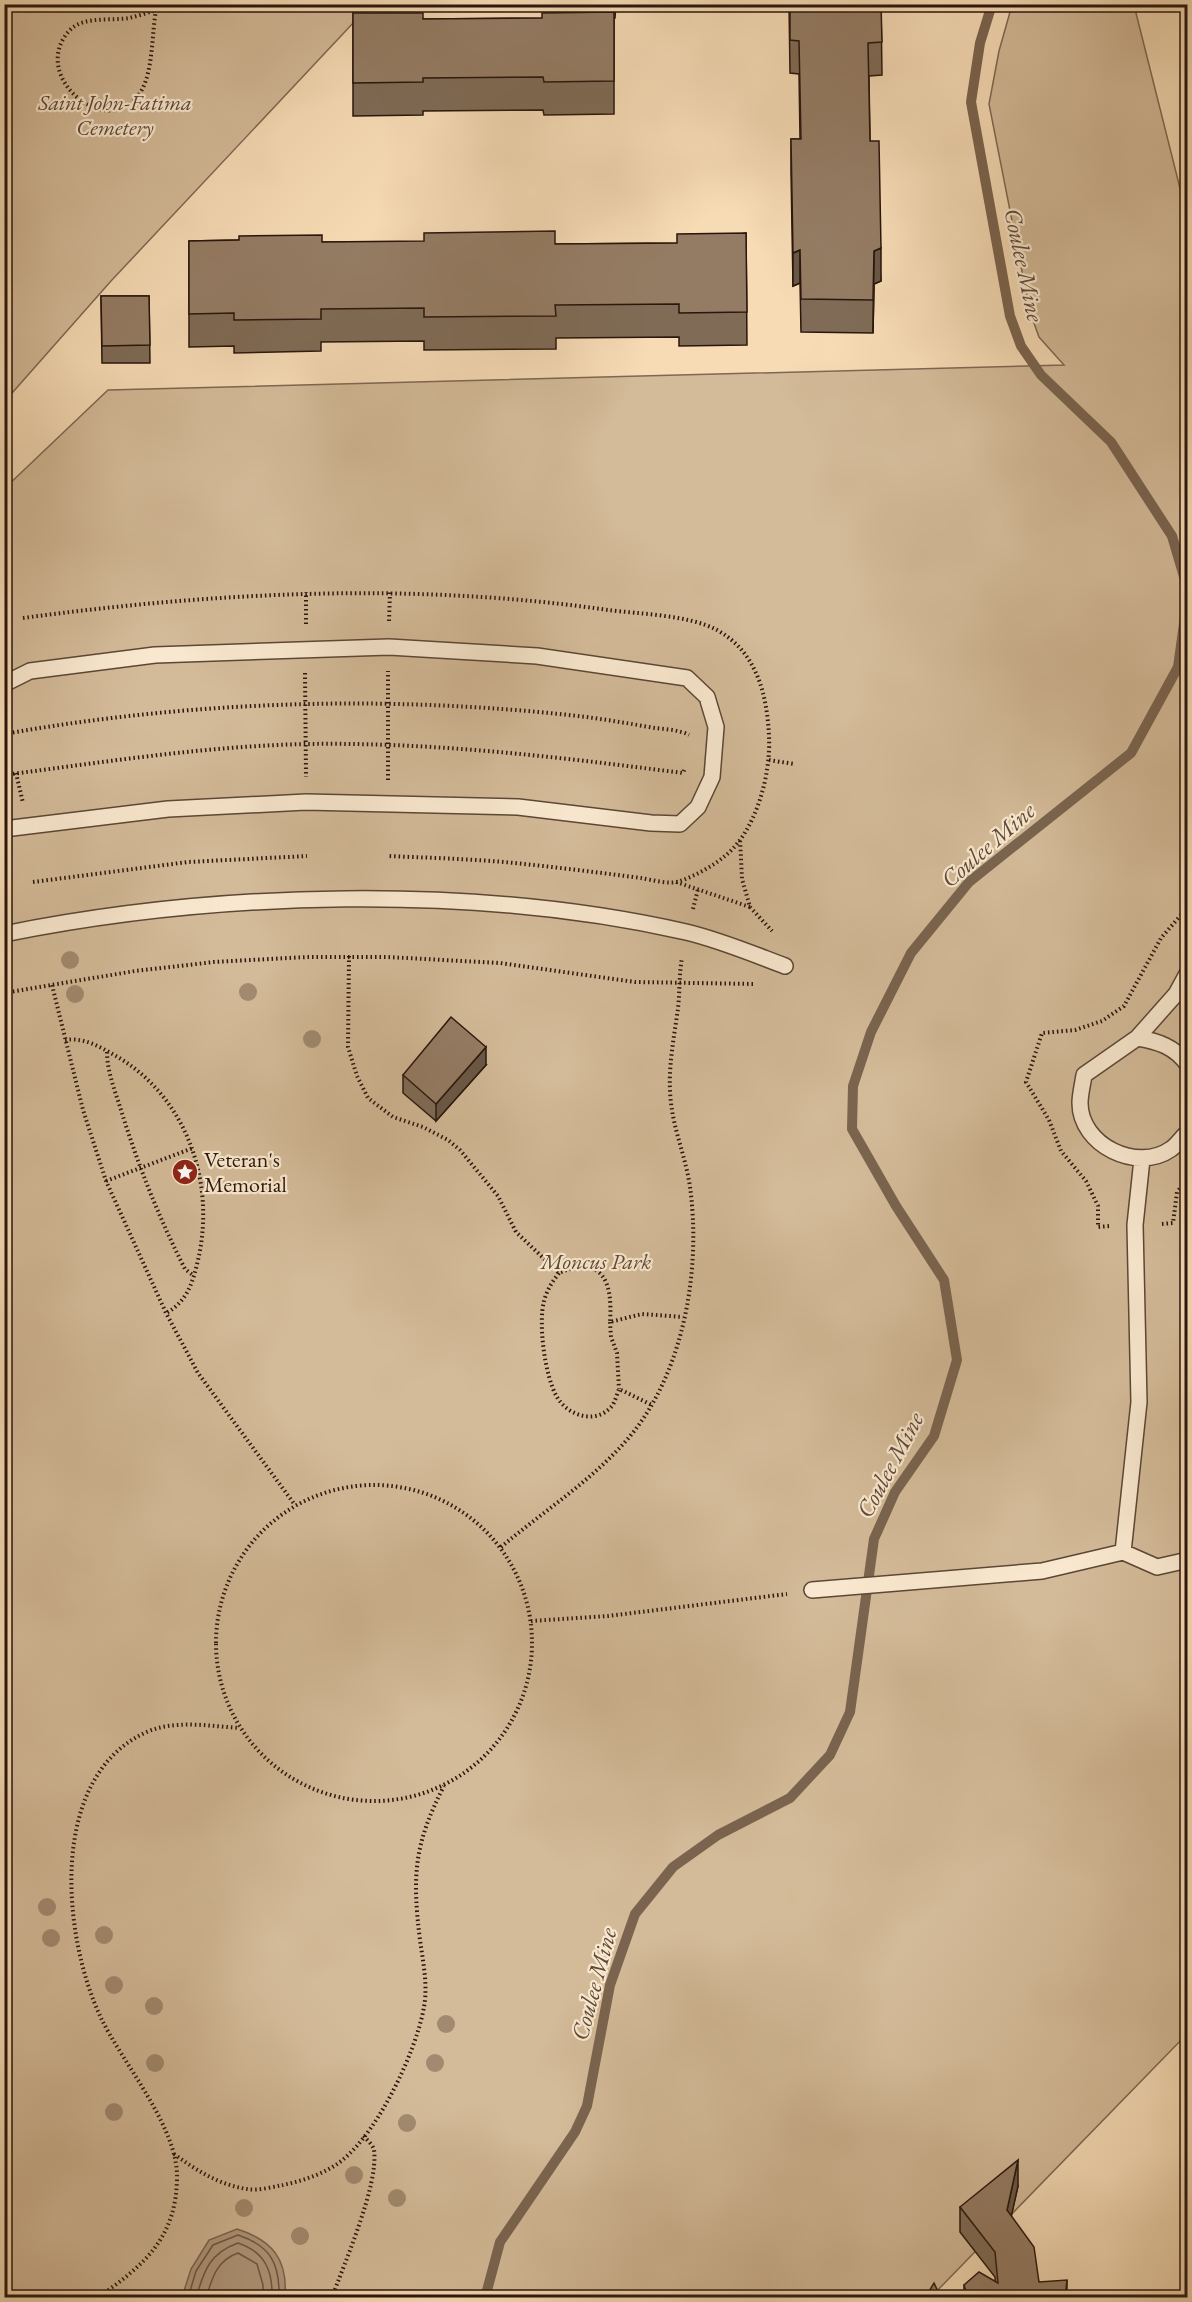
<svg xmlns="http://www.w3.org/2000/svg" width="1192" height="2302" viewBox="0 0 1192 2302" font-family="'EB Garamond',serif">
  <style>
    .green { fill: #d3ba98; stroke: #7e6852; stroke-width: 1.5 }
    .water { fill: #b0987c; stroke: #7a644f; stroke-width: 1.5 }
    .lines { fill: none; stroke-linecap: round; stroke-linejoin: round }
    .shore { stroke: #6c5744; stroke-width: 1.5 }
    .stream { stroke: #7a644f; stroke-width: 10 }
    .service-casing { stroke: #5c4736; stroke-width: 18 }
    .path { stroke: #29160c; stroke-width: 4; stroke-dasharray: 1.5 3; stroke-linecap: butt }
    .service { stroke: #f9e8cf; stroke-width: 15 }
    .tree { fill: #a18a6f }
    .wall { fill: #7f6b56; stroke: #29160c; stroke-width: 1.5 }
    .shaded-wall { fill: #685746; stroke: #29160c; stroke-width: 1.5 }
    .building { fill: #947c64; stroke: #29160c; stroke-width: 1.5 }
    .labels { text-anchor: middle; stroke-width: 4.5; stroke-linejoin: round; paint-order: stroke }
    .park-label { font-size: 22px; font-style: italic; fill: #5c4736; stroke: #f9e8cf }
    .poi-label { font-size: 22px; fill: #29160c; stroke: #f9e8cf; text-anchor: start }
    .water-label { font-size: 24px; font-style: italic; fill: #5f4a39; stroke: #f9e8cf }
  </style>
  <rect width="100%" height="100%" fill="#f6dbb5"/>
  <filter id="stains"><feTurbulence type="fractalNoise" baseFrequency=".00333" numOctaves="4"/><feColorMatrix values="0 0 0 0 .2 0 0 0 0 .09 0 0 0 0 .02 0 0 0 .5 -.17"/></filter>
  <radialGradient id="worn" r=".72"><stop offset=".6" stop-color="#630" stop-opacity="0"/><stop offset="1" stop-color="#630" stop-opacity=".3"/></radialGradient>
  <!-- green -->
  <path class="green" d="M5,5H370L111,281L5,401Z
    M1012,5H1134L1188,220L1187,2034L931,2297L5,2298V488L108,390L1064,365L1039,337L1030,312L989,104L999,51Z"/>
  <!-- water -->
  <path class="water" d="M237,2229C272,2240 288,2259 285,2297H182L191,2269L209,2240Z"/>
  <g class="lines">
    <!-- shore -->
    <path class="shore" d="M188,2298L196,2271L213,2245L238,2235C271,2246 280,2264 279,2298
      M196,2298C204,2270 210,2253 238,2243C265,2252 273,2271 272,2298
      M206,2298C212,2278 217,2260 238,2253L257,2264L263,2285V2298"/>
    <!-- stream -->
    <path class="stream" d="M992,4L980,43L971,102L1010,316L1021,346L1041,375L1111,442L1172,536L1188,590
      M485,2298L500,2242L575,2132L587,2106L610,1985L635,1914L673,1867L718,1835L790,1798L830,1755L850,1712L874,1539L895,1492L934,1436L957,1360L944,1280L896,1206L852,1129L853,1086L871,1032L911,953L969,882L1131,753L1178,667L1188,595"/>
    <!-- service casing -->
    <g class="service-casing">
      <path id="service" d="M4,684L30,671L155,655L389,647L537,656L687,678L707,697L716,727L712,777L698,807L680,824L651,823L518,807L306,802L168,809L4,829
        M4,934C217,891 474,884 686,932C720,940 753,954 785,966
        M1137,1038L1176,994L1188,972
        M1188,1065C1175,1047 1158,1041 1137,1038L1084,1075C1083,1083 1080,1094 1080,1103C1080,1145 1137,1173 1171,1149C1177,1145 1182,1137 1188,1132
        M1123,1552L1139,1402L1135,1225L1142,1159
        M812,1590L1042,1571L1123,1552L1157,1567L1188,1560"/>
    </g>
    <!-- path -->
    <path class="path" d="M156,10C152,33 153,61 145,83C118,151 23,77 71,29C85,16 112,21 129,18C138,16 147,13 156,10Z
      M23,618C217,592 413,582 608,610C640,614 689,615 717,630C757,652 767,695 769,736C771,775 756,831 725,856C713,866 695,876 680,881C669,885 653,880 641,878C602,873 563,868 524,864C479,859 433,858 387,856
      M389,621L390,592
      M306,624V592
      M305,673L306,777
      M4,734C191,701 381,695 569,715C598,718 626,723 655,728C665,729 680,730 689,735
      M769,760L794,764
      M16,773L23,803
      M4,775C105,762 206,746 307,744C434,742 558,757 683,773L685,768
      M388,780V671
      M33,882L188,862L307,856
      M676,882L750,907L742,879L740,838
      M750,907L772,931
      M693,909L698,889
      M349,956L348,1047L357,1076L368,1098L393,1117L423,1127L448,1140L460,1150L498,1196L516,1232L559,1273C603,1254 613,1283 610,1322L642,1314L683,1317
      M52,985L83,1110L106,1181L166,1313L198,1373L295,1505
      M4,993L135,971L214,962L307,957H387L500,963L635,982L755,984
      M65,1040C84,1037 100,1047 116,1056C187,1097 216,1183 198,1260C193,1282 187,1302 166,1313
      M107,1052C107,1071 115,1091 121,1110C138,1165 159,1218 185,1269L194,1276
      M106,1181L193,1148
      M1162,1224L1173,1223L1177,1192L1188,1178
      M1109,1226L1098,1227V1206L1086,1181L1061,1151L1049,1120L1026,1082L1042,1033L1075,1030L1102,1021L1124,1006L1161,938L1188,907
      M559,1273C552,1282 547,1290 544,1301C538,1324 545,1377 557,1397C568,1416 596,1425 612,1406C615,1402 617,1394 619,1389L652,1405
      M610,1322L611,1337L617,1353L619,1389
      M216 1643a158 158 0 1 1 316 0a158 158 0 1 1-316 0Z
      M501,1547C545,1510 599,1476 635,1430C685,1365 701,1267 690,1187C686,1158 674,1131 671,1103C667,1070 674,1039 678,1008C680,991 679,974 682,958
      M531,1621L608,1616L787,1594
      M174,2154C196,2170 219,2185 247,2189C258,2191 272,2187 283,2185C301,2181 318,2176 334,2166C374,2142 416,2053 424,2007C428,1985 423,1962 420,1940C412,1876 414,1844 444,1786
      M97,2298C145,2265 177,2237 177,2176C177,2126 122,2062 101,2018C62,1936 47,1774 149,1731C177,1720 210,1726 239,1728
      M332,2298C344,2263 379,2185 374,2150C373,2145 367,2140 363,2135"/>
    <!-- service -->
    <use href="#service" class="service"/>
  </g>
  <!-- trees -->
  <g class="tree">
    <circle cx="70" cy="960" r="9"/>
    <circle cx="248" cy="992" r="9"/>
    <circle cx="75" cy="994" r="9"/>
    <circle cx="312" cy="1039" r="9"/>
    <circle cx="47" cy="1907" r="9"/>
    <circle cx="104" cy="1935" r="9"/>
    <circle cx="51" cy="1938" r="9"/>
    <circle cx="114" cy="1985" r="9"/>
    <circle cx="154" cy="2006" r="9"/>
    <circle cx="446" cy="2024" r="9"/>
    <circle cx="155" cy="2063" r="9"/>
    <circle cx="435" cy="2063" r="9"/>
    <circle cx="114" cy="2112" r="9"/>
    <circle cx="407" cy="2123" r="9"/>
    <circle cx="354" cy="2175" r="9"/>
    <circle cx="397" cy="2198" r="9"/>
    <circle cx="244" cy="2208" r="9"/>
    <circle cx="300" cy="2236" r="9"/>
  </g>
  <!-- wall -->
  <path class="wall" d="M552,4H616L615,18H614V114L544,115L543,110L423,111V115L353,116V13L423,19L542,18L552,13Z
    M789,4H881L882,75L869,76L870,141L881,281L874,284L873,333L801,332L800,283L793,286L791,172V139H800L799,74L790,73Z
    M746,233L747,345L679,346V337L556,338V349L424,350V341L321,342V351L234,353V346L189,347V241L239,240L322,242L555,244L677,243Z
    M101,296H149L150,363H102Z
    M486,1065L436,1121L403,1093V1075Z
    M1018,2186L1011,2216L1039,2282L1067,2298H964V2285L995,2282V2277L960,2232V2207Z"/>
  <!-- shaded-wall -->
  <path class="shaded-wall" d="M881,248V281L874,284L873,333L874,251Z
    M800,250V283L793,286V253Z
    M486,1047V1065L436,1121V1104Z
    M1018,2160V2186L1007,2236V2210Z
    M1067,2280V2298H1065Z"/>
  <!-- building -->
  <path class="building" d="M790,4H881L882,42L868,43L870,141H879L881,248L874,251L873,300L801,299L800,250L793,253L791,139H801L799,41L790,40Z
    M614,12V81L544,82L543,77L423,78V82L353,83V13H423V19L542,18V13Z
    M555,231V244L677,243V234L746,233L747,312L679,313V304L555,305L556,316L424,317V308L321,309V319L234,320V313L189,314V241L239,240V236L322,235V242L424,241V233Z
    M101,296H149L150,345L102,346Z
    M451,1017L486,1047L436,1104L403,1075Z
    M1018,2160L1007,2210L1034,2247L1039,2282L1067,2280L1065,2298H968L964,2285L979,2272L998,2283L995,2252L960,2207Z
    M934,2283L941,2298H925Z"/>
  <!-- icons -->
  <defs>
    <g id="sight-disc" transform="scale(1.35)"><circle r="9.5" fill="#8f2418" stroke="#f9e8cf"/><path d="M0-6L1.8-2.2L6-1.7L2.9 1.2L3.7 5.4L0 3.3L-3.7 5.4L-2.9 1.2L-6-1.7L-1.8-2.2Z" fill="#fff"/></g>
  </defs>
  <g fill-rule="evenodd">
    <use href="#sight-disc" x="185" y="1172"/>
  </g>
  <g class="labels">
    <!-- park labels -->
    <g class="park-label">
      <text x="115" y="110">Saint John-Fatima<tspan x="115" dy="25">Cemetery</tspan></text>
      <text x="596" y="1269">Moncus Park</text>
    </g>
    <!-- poi labels -->
    <g class="poi-label">
      <text x="204" y="1167">Veteran's<tspan x="204" dy="25">Memorial</tspan></text>
    </g>
    <!-- water labels -->
    <g class="water-label">
      <text transform="translate(1024 265) rotate(78)" y="8">Coulee Mine</text>
      <text transform="translate(988 845) rotate(-41)" y="8">Coulee Mine</text>
      <text transform="translate(890 1465) rotate(-62)" y="8">Coulee Mine</text>
      <text transform="translate(594 1984) rotate(-75)" y="8">Coulee Mine</text>
    </g>
  </g>
  <!-- margin -->
  <rect width="1192" height="2302" fill="none" stroke="#f6dbb5" stroke-width="24"/>
  <rect x="6" y="6" width="1180" height="2290" fill="none" stroke="#29160c" stroke-width="3"/>
  <rect x="12" y="12" width="1168" height="2278" fill="none" stroke="#29160c" stroke-width="1.5"/>
  <rect width="100%" height="100%" filter="url(#stains)"/>
  <rect width="100%" height="100%" fill="url(#worn)"/>
</svg>
